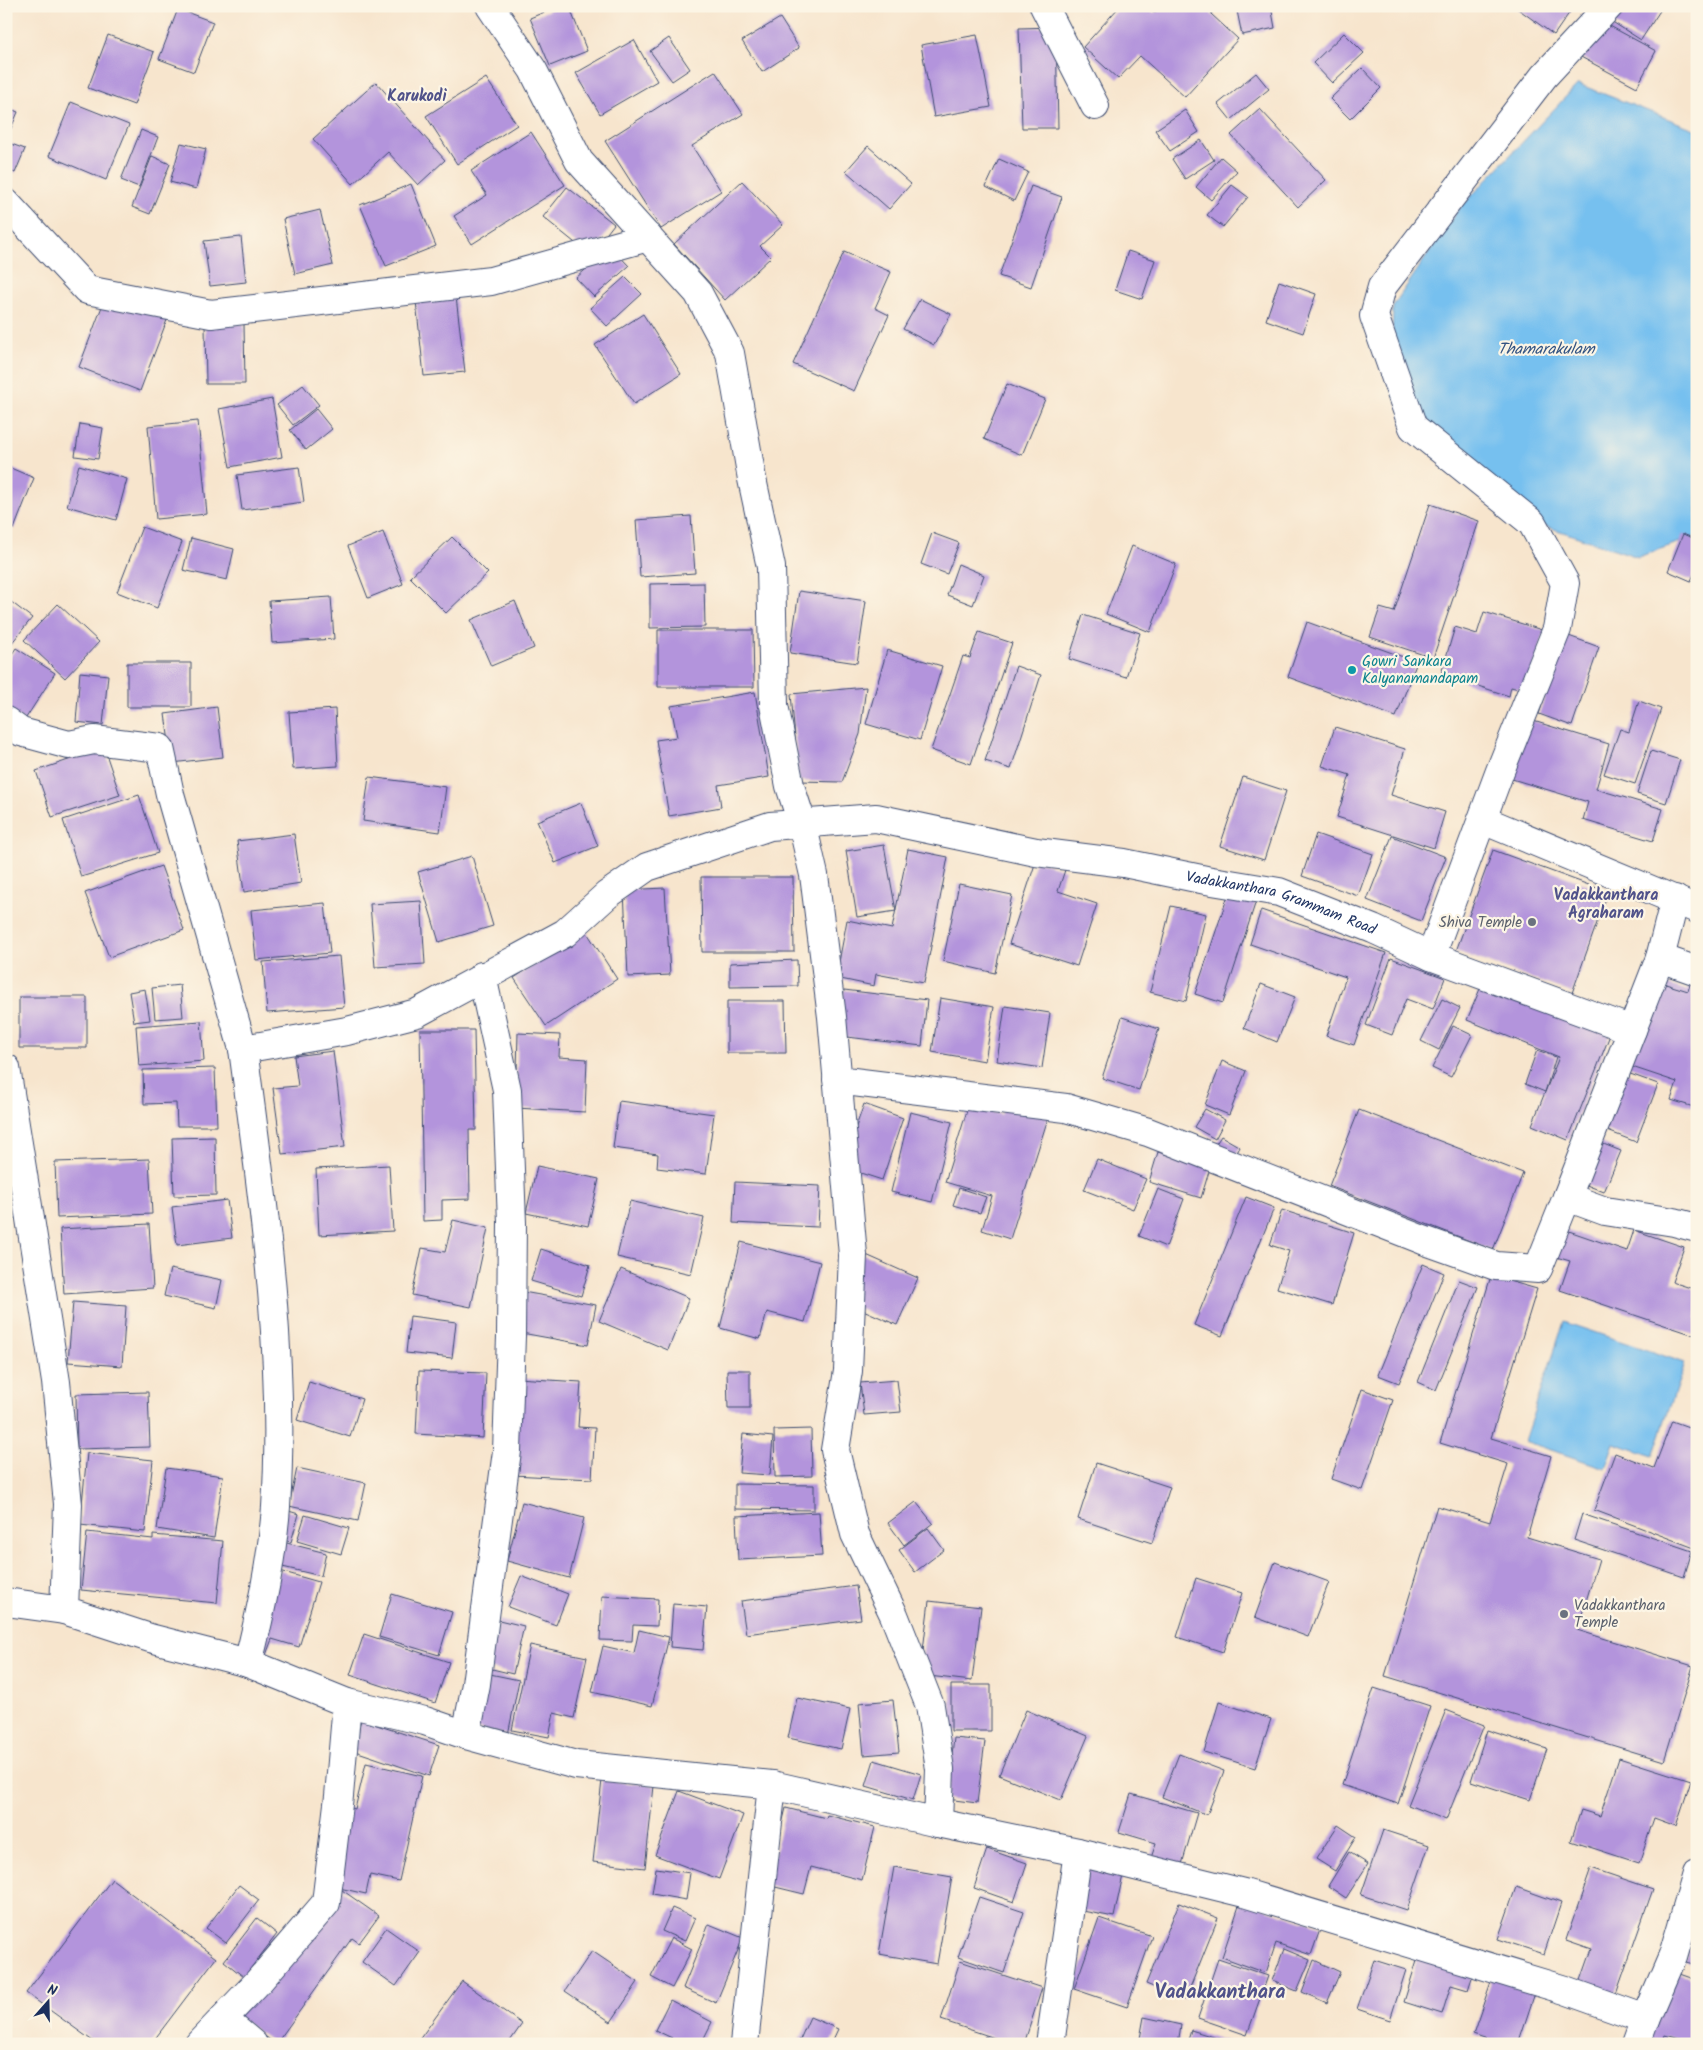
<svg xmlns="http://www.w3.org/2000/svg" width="1703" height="2050" viewBox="0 0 1703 2050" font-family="Kalam,sans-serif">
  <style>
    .water { fill: #76c0ef; stroke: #4878a6 }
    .building { fill: #b394dc }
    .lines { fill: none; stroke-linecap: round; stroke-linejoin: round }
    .minor-casing { stroke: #3c4a6f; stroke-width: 30 }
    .minor { stroke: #fff; stroke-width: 28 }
    .culture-dot { fill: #0f9aa8; stroke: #fcf5e5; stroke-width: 2 }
    .worship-dot { fill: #6b7280; stroke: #fcf5e5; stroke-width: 2 }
    .labels { text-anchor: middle; stroke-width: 4.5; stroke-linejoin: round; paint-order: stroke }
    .culture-label { font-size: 15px; fill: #0d838f; stroke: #fcf5e5; text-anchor: start }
    .street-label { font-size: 15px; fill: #1b2f5e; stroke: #fcf5e5 }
    .worship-label { font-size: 15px; fill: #5b616d; stroke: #fcf5e5; text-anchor: end }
    .neighbourhood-label { font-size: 16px; font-weight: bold; fill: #50528a; stroke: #fcf5e5 }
    .water-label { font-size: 16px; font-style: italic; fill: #325382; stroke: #fcf5e5 }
    .district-label { font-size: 20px; font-weight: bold; fill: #50528a; stroke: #fcf5e5 }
  </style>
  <rect width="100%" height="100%" fill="#fcf5e5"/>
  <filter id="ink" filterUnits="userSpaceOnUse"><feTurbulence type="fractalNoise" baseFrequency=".02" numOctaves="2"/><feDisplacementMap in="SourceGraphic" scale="10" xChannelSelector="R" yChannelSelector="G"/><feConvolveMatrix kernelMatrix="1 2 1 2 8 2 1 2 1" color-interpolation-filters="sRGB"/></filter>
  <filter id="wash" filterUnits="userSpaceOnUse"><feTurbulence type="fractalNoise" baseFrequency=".0096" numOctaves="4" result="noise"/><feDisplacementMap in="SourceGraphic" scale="20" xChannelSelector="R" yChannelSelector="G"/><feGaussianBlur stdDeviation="1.12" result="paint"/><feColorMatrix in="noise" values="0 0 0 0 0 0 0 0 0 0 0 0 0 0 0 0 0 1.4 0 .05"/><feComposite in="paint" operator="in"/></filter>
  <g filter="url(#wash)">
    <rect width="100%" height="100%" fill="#f7e5cd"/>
    <!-- water -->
    <path class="water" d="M1578,84L1697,130V536L1638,557L1533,522L1433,455L1391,377L1393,306L1457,211Z
      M1564,1322L1685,1363L1653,1456L1614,1443L1605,1468L1524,1441Z"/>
    <g id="blocks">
      <!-- building -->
      <path class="building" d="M559,6H569L587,51L550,66L530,18Z
        M1120,6H1147L1154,13L1160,6H1218L1211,14L1238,39L1185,97L1140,56L1118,79L1083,47Z
        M1236,6H1271L1275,28L1242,35Z
        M1514,6H1574L1554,35Z
        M1609,6H1663L1641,40L1603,16Z
        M178,9L213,22L194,72L159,59Z
        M1584,12L1656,51L1637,87L1564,48Z
        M780,18L799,48L762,72L742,41Z
        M1056,27L1058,128H1022L1019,28Z
        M1344,33L1364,53L1332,83L1313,63Z
        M108,35L154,52L134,105L88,88Z
        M977,35L991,107L934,117L921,45Z
        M669,38L690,69L672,81L650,51Z
        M634,40L657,81L600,114L576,73Z
        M1362,68L1381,88L1350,119L1330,99Z
        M715,71L743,114L692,146L721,191L661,229L605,141Z
        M1256,73L1269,89L1231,120L1218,104Z
        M486,78L517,125L457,164L426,116Z
        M376,82L445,160L418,185L388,152L353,184L313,139Z
        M71,102L129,125L106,180L49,156Z
        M6,107L18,112L6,140Z
        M1260,109L1326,180L1298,207L1231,135Z
        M1185,110L1199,132L1170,151L1155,130Z
        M141,130L158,137L139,187L121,180Z
        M531,132L565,185L472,244L454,216L487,195L471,171Z
        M1201,140L1214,160L1185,179L1172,159Z
        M6,142L25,149L15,173L6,169Z
        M181,143L206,149L196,189L170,182Z
        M868,146L911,184L889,209L846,171Z
        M152,156L170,164L150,214L132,207Z
        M1221,157L1237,171L1211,200L1196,187Z
        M999,159L1028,172L1014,201L986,187Z
        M742,181L783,225L760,246L771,257L725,300L674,244Z
        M411,184L436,246L386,266L360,205Z
        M1232,185L1248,197L1223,227L1207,215Z
        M1031,186L1062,197L1031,287L999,276Z
        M567,187L614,224L590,255L543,217Z
        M320,210L333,265L295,274L283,219Z
        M241,237L246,282L210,286L204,241Z
        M611,247L629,266L594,297L576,278Z
        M1128,251L1155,260L1142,299L1115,290Z
        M844,252L891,272L875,308L889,315L854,391L793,364Z
        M625,277L642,294L607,326L590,308Z
        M1279,281L1316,294L1303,333L1266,320Z
        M106,296L167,320L140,391L79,367Z
        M456,297L465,372L424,376L416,301Z
        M920,299L951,314L934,345L903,329Z
        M643,314L681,374L634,404L595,345Z
        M244,324L245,384H206L205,325Z
        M1007,384L1045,399L1022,455L984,439Z
        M303,385L319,405L293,425L277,405Z
        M272,399L282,457L230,467L219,409Z
        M316,409L332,429L306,450L290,430Z
        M198,421L207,514L156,519L148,426Z
        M80,424L103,428L98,459L75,456Z
        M79,465L127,479L116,520L67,506Z
        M6,466L34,478L14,529L6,526Z
        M299,467L304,502L242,510L237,475Z
        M1430,504L1479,521L1433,658L1370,637L1380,608L1394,612Z
        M691,516L695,573L640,577L636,520Z
        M142,527L182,542L157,608L117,592Z
        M383,532L403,584L368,598L348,546Z
        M932,533L959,543L947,574L921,564Z
        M1683,534L1697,540V567L1691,581L1668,571Z
        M452,537L488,573L446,613L410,577Z
        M191,538L234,549L227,580L183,570Z
        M1132,546L1176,564L1150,632L1106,614Z
        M958,564L984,575L973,605L947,595Z
        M704,583L705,627L650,628V584Z
        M799,591L866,601L857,663L790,653Z
        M331,597L334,639L272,643L269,601Z
        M6,598L32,618L6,650Z
        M515,601L534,648L491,666L471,620Z
        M58,604L99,642L65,678L24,640Z
        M1484,612L1545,631L1526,691L1511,687L1509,696L1441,674L1455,627L1477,634Z
        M1083,615L1140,633L1126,677L1069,659Z
        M1307,622L1417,662L1396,717L1288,677Z
        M658,630H753L754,687H658Z
        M979,632L1012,643L971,764L931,750L963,656L970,658Z
        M1566,635L1599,647L1572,726L1539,714Z
        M16,648L55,673L24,721L6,710V663Z
        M887,650L942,666L920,740L866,724Z
        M127,663H191V707H127Z
        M1016,666L1041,675L1011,769L985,761Z
        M80,672L108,675L103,725L76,722Z
        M866,687L860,734L842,782L799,781L791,694Z
        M755,692L769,777L718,785L721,807L669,816L656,740L677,737L671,706Z
        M1639,701L1661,709L1635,784L1604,774L1620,729L1629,732Z
        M217,707L223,757L172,763L165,714Z
        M335,709L338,766L293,769L289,712Z
        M1530,720L1609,744L1596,789L1663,809L1653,841L1583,820L1588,802L1512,779Z
        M1335,727L1405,749L1391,795L1445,812L1434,848L1337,817L1350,775L1322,766Z
        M104,748L120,795L52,817L36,771Z
        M1651,751L1680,760L1666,803L1637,794Z
        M369,777L446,787L440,832L363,821Z
        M1243,777L1286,791L1264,860L1220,846Z
        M139,795L158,853L81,877L63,820Z
        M581,803L598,846L555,863L537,821Z
        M294,834L301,883L244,892L237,841Z
        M1316,834L1373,854L1358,896L1302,876Z
        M1392,836L1446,857L1421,921L1367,900Z
        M884,845L896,911L857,917L846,851Z
        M908,849L948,857L924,983L876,974L874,986L836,978L847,920L892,929Z
        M1493,850L1608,892L1572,993L1456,951Z
        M472,856L493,926L439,942L418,872Z
        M1036,861L1065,870L1058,891L1097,904L1077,966L1009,944Z
        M161,866L184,930L109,957L85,893Z
        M701,877H793L794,952H702Z
        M959,884L1012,895L995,973L943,961Z
        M665,888L670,975L628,977L624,890Z
        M1229,892L1256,901L1223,1003L1195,994Z
        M421,901L425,964L375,967L370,904Z
        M325,903L330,953L256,960L251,910Z
        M1171,906L1206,914L1186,1001L1150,992Z
        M1261,910L1386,953L1354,1045L1326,1036L1346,977L1250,944Z
        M586,931L617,979L546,1026L514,978Z
        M339,956L344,1007L267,1013L263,962Z
        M1391,958L1445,978L1433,1009L1406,999L1392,1035L1366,1025Z
        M797,960L798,986L730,987V963Z
        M1693,975L1697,976V1108L1671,1100L1677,1082L1629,1066L1656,981L1688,991Z
        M1261,984L1295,997L1277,1042L1244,1028Z
        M1482,984L1610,1035L1568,1140L1532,1125L1559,1057L1467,1020Z
        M180,985L183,1017L155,1019L152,988Z
        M145,989L150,1020L134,1022L129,992Z
        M844,990L927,1000L922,1046L839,1036Z
        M19,997H87V1048H19Z
        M940,998L994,1007L985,1061L932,1052Z
        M1442,999L1460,1008L1439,1050L1421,1041Z
        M727,1001H785L786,1053H727Z
        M1005,1006L1050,1013L1042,1068L997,1061Z
        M1122,1017L1159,1029L1139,1090L1102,1078Z
        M201,1021L204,1061L139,1066L136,1026Z
        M1453,1026L1472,1035L1451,1077L1432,1068Z
        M420,1030H474L476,1130H469L470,1199L442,1200V1220L423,1221Z
        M518,1033L560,1035L559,1057L587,1059L585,1112L516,1108Z
        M1537,1050L1556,1057L1545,1092L1525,1084Z
        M333,1051L345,1147L282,1154L273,1088L298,1086L294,1056Z
        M1222,1061L1246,1071L1229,1115L1205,1105Z
        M215,1068L217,1126H177L176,1103L144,1104L143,1070Z
        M1622,1071L1658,1084L1636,1142L1600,1128Z
        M619,1101L714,1114L706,1174L657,1168L658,1154L613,1148Z
        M1006,1101L1049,1115L1010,1239L982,1230L992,1196L945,1182L969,1104L1001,1115Z
        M864,1104L903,1118L882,1180L842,1167Z
        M1205,1109L1225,1120L1215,1139L1194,1127Z
        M1359,1110L1523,1173L1493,1250L1329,1186Z
        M910,1112L952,1122L932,1202L891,1192Z
        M1221,1136L1240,1147L1232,1162L1212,1150Z
        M215,1137L216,1195L174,1196L172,1138Z
        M1596,1141L1621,1151L1604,1192L1579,1182Z
        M1158,1152L1210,1168L1201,1198L1149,1182Z
        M149,1159L152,1214L57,1218L55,1162Z
        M1097,1159L1146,1179L1133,1209L1084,1190Z
        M389,1165L393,1231L319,1235L316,1169Z
        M537,1166L599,1179L588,1226L526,1213Z
        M735,1182L820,1186L818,1227L733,1223Z
        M959,1188L986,1197L980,1213L953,1205Z
        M1158,1189L1184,1199L1166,1247L1139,1236Z
        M1246,1197L1274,1208L1222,1336L1194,1325Z
        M227,1200L232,1238L177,1245L172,1207Z
        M630,1201L704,1218L691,1274L617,1257Z
        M1282,1210L1354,1233L1332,1305L1277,1288L1289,1251L1270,1245Z
        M453,1220L488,1228L471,1307L412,1295L422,1248L445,1252Z
        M149,1224L153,1288L64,1294L60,1229Z
        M1566,1230L1627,1251L1634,1230L1684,1247L1672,1282L1697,1290V1336L1560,1290L1570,1261L1556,1257Z
        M741,1242L820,1262L805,1322L767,1312L760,1339L720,1328Z
        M541,1249L590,1265L581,1296L531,1281Z
        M864,1254L918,1278L897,1325L843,1301Z
        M1423,1264L1444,1273L1399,1383L1378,1375Z
        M170,1269L222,1280L216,1308L164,1296Z
        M621,1269L689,1298L668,1350L599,1321Z
        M1491,1276L1537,1289L1491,1438L1551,1456L1527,1537L1599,1559L1577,1630L1693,1666L1664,1761L1385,1676L1437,1506L1490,1522L1508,1464L1440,1443Z
        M1459,1280L1478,1287L1436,1390L1418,1382Z
        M523,1292L596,1305L588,1345L516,1332Z
        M73,1302L126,1306L122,1366L68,1362Z
        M410,1316L456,1322L452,1358L406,1353Z
        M727,1370H750V1408H728Z
        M419,1371L486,1373L483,1438L416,1434Z
        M517,1378L581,1382L578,1427L595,1428L592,1479L512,1475Z
        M897,1380L901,1412L864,1415L860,1383Z
        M309,1382L362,1399L350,1437L297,1420Z
        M1362,1389L1393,1400L1362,1490L1331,1479Z
        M148,1392L150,1447L77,1449L76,1394Z
        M1672,1421L1697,1430V1549L1594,1510L1615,1453L1654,1468Z
        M811,1429L812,1476L775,1477L774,1430Z
        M743,1434L773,1437L770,1475L739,1473Z
        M87,1453L153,1460L145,1532L80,1525Z
        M1096,1463L1170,1487L1152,1543L1078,1519Z
        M166,1468L223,1476L214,1538L157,1529Z
        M297,1468L366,1483L358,1521L289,1506Z
        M735,1484L814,1485V1510L735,1509Z
        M522,1502L584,1518L569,1578L507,1561Z
        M916,1502L933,1523L904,1545L888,1523Z
        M271,1506L299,1514L291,1542L263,1535Z
        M819,1512L822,1556L738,1560L736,1516Z
        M1582,1514L1692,1551L1684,1577L1574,1540Z
        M305,1515L349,1528L341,1554L297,1541Z
        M928,1528L944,1550L915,1572L899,1550Z
        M87,1532L153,1539V1535L223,1541L217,1603L81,1590Z
        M267,1538L326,1553L321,1576L261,1562Z
        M1275,1562L1329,1582L1308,1637L1255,1617Z
        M280,1571L319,1582L299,1647L272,1639L265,1658L255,1655Z
        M521,1576L568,1594L556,1625L508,1607Z
        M1196,1578L1242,1593L1223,1652L1177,1637Z
        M856,1586L861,1619L746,1634L741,1601Z
        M392,1594L452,1612L439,1655L379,1637Z
        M602,1596L658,1599L657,1626L633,1625L632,1641L600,1640Z
        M929,1601L981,1607L972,1681L920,1675Z
        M673,1604L707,1607L703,1650L670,1647Z
        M499,1620L524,1626L513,1674L488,1668Z
        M639,1630L669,1637L652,1706L592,1692L603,1646L634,1653Z
        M364,1634L449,1662L435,1703L350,1675Z
        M530,1645L587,1657L574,1718L554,1713L549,1737L512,1730Z
        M485,1673L519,1680L508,1735L474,1728Z
        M951,1685H991V1731H951Z
        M1374,1688L1430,1706L1398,1804L1342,1785Z
        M797,1698L850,1709L841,1749L788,1738Z
        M893,1700L899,1752L864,1755L859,1703Z
        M1219,1702L1271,1719L1255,1768L1204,1752Z
        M1026,1710L1088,1736L1061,1800L999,1775Z
        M1446,1710L1484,1725L1446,1820L1408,1805Z
        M361,1720L439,1745L429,1776L352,1750Z
        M1487,1730L1547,1749L1530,1800L1471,1781Z
        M954,1738L985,1741L977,1803L947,1799Z
        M1179,1754L1224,1771L1207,1815L1162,1797Z
        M1619,1758L1691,1781L1676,1826L1654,1818L1639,1863L1571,1841L1581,1810L1600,1816Z
        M874,1760L921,1774L913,1800L866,1786Z
        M366,1763L422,1776L399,1881L370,1875L366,1894L317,1883L334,1804L355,1809Z
        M602,1780L654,1786L645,1868L593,1862Z
        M679,1791L743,1815L719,1879L655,1855Z
        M1131,1794L1197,1813L1180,1871L1150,1861L1156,1843L1119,1832Z
        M786,1808L826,1818L827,1815L875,1827L862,1880L811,1867L804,1894L767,1885Z
        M1338,1825L1356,1837L1335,1871L1316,1859Z
        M1383,1830L1429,1845L1407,1910L1361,1895Z
        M987,1849L1027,1863L1014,1902L974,1888Z
        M1349,1852L1368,1864L1346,1898L1328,1886Z
        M1081,1866L1123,1875L1114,1917L1072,1909Z
        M894,1867L952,1877L937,1964L879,1954Z
        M656,1868L690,1873L686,1900L652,1894Z
        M1591,1868L1653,1889L1614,2000L1578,1989L1592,1949L1566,1940Z
        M112,1879L216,1958L151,2044H97L26,1993Z
        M239,1885L259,1900L226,1943L206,1928Z
        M1516,1887L1561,1903L1544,1954L1498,1939Z
        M342,1890L379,1916L359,1943L352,1938L276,2044L229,2011L301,1909L320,1922Z
        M979,1897L1024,1912L1004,1973L958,1957Z
        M1241,1900L1321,1927L1311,1955L1276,1943L1266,1973L1222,1957Z
        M1179,1903L1218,1918L1185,2000L1146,1984Z
        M672,1908L695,1918L685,1941L662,1931Z
        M257,1918L277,1934L244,1977L224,1961Z
        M1099,1918L1152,1936L1127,2007L1074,1989Z
        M709,1924L743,1938L716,2003L683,1988Z
        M386,1928L420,1952L396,1986L362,1962Z
        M1696,1929H1697V1965L1686,1962Z
        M671,1938L692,1949L672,1988L651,1977Z
        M1421,1947L1476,1965L1468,1990L1451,1985L1442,2014L1404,2002Z
        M1284,1949L1310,1960L1297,1991L1272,1981Z
        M592,1951L638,1982L611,2022L565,1991Z
        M1218,1959L1268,1976L1247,2035L1198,2018Z
        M1314,1960L1340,1972L1327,2003L1302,1992Z
        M1374,1960L1406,1970L1390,2020L1357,2009Z
        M960,1961L1042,1988L1024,2044H1013L941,2020Z
        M1674,1972L1697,1980V2044L1666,2035L1663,2044H1633Z
        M1493,1976L1536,1990L1518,2044H1502L1473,2034Z
        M462,1981L522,2024L508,2044H416Z
        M670,2000L712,2022L701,2044H669L672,2038L655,2030Z
        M810,2017L838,2029L831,2044H798Z
        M1144,2017L1181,2025L1178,2044H1139Z
        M1191,2030L1233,2043L1232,2044H1187Z
        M985,2036L1002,2044H982Z"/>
    </g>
  </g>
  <g filter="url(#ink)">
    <use href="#blocks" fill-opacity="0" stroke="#3c4a6f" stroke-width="1"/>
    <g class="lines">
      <!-- minor casing -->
      <g class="minor-casing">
        <g id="minor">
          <path d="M1044,6L1095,106"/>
          <path d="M6,203L87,290L211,314L491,281L648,237"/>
          <path id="s1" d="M6,721L21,732L69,745L94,740L160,748L170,794L243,1049L347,1031L417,1013L565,933L607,895L647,867L770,826L876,818L1036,852L1124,863L1206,880L1279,892L1373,929L1431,956L1632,1030L1660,958L1675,899"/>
          <path d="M1483,820L1697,909"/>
          <path d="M1431,956L1500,771L1557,629L1565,583L1532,523L1413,427L1374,316L1382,287L1544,76L1609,6"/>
          <path d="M1660,958L1697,971"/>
          <path d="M6,1068L56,1382L68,1504L64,1610L150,1638L248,1663C261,1612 272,1560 276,1507C286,1354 263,1200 243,1049"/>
          <path d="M837,1080L1066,1108L1148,1132L1423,1240L1496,1266L1538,1269L1567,1197L1605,1211L1674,1222L1697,1228"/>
          <path d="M1567,1197L1632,1030"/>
          <path d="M6,1602L64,1610"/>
          <path d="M248,1663L347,1703L425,1721L466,1735L476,1684L507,1451L511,1336L512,1223L507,1090L482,976"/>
          <path d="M466,1735L576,1765L772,1785L938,1823L940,1769L930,1706L894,1615L855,1534L835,1450L848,1371L853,1255L832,1017L814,875L802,823L790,786L774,705L771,567L752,479L730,353L698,293L579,161L533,70L490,6"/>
          <path d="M938,1823L1078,1852L1244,1893L1565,1990L1646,2019L1673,1956L1697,1874"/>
          <path d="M223,2019L253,2044"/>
          <path d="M199,2044L258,1982L326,1903L339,1796L347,1703"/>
          <path d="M744,2044L772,1785"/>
          <path d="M1050,2044L1078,1852"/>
          <path d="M1637,2044L1646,2019"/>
        </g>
      </g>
      <!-- minor -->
      <use href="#minor" class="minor"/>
    </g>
  </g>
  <!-- markers -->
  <circle class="culture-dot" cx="1352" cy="670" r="5"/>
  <g class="worship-dot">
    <circle cx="1532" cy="922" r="5"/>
    <circle cx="1564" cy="1614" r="5"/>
  </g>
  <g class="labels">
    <!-- culture labels -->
    <g class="culture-label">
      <text x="1362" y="666">Gowri Sankara<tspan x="1362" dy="17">Kalyanamandapam</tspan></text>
    </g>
    <!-- street labels -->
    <g class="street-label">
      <text dy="5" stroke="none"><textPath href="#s1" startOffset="1575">Vadakkanthara Grammam Road</textPath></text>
    </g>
    <!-- worship labels -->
    <g class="worship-label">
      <text x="1522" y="927">Shiva Temple</text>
      <text x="1574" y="1610" text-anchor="start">Vadakkanthara<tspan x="1574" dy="17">Temple</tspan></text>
    </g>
    <!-- neighbourhood labels -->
    <g class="neighbourhood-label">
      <text x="417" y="101">Karukodi</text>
      <text x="1606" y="900">Vadakkanthara<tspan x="1606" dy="18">Agraharam</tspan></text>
    </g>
    <!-- water labels -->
    <g class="water-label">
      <text x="1546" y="354">Thamarakulam</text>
    </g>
    <!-- district labels -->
    <g class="district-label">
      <text x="1220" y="1998">Vadakkanthara</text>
    </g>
  </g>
  <!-- margin -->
  <rect width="1703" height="2050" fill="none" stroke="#fcf5e5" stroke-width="25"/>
  <!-- north arrow -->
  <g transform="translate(48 2002) rotate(20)" stroke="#fcf5e5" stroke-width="4" paint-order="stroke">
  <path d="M0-4L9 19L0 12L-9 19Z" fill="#1b2f5e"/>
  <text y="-8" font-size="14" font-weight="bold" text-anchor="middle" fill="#1b2f5e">N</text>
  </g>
</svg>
